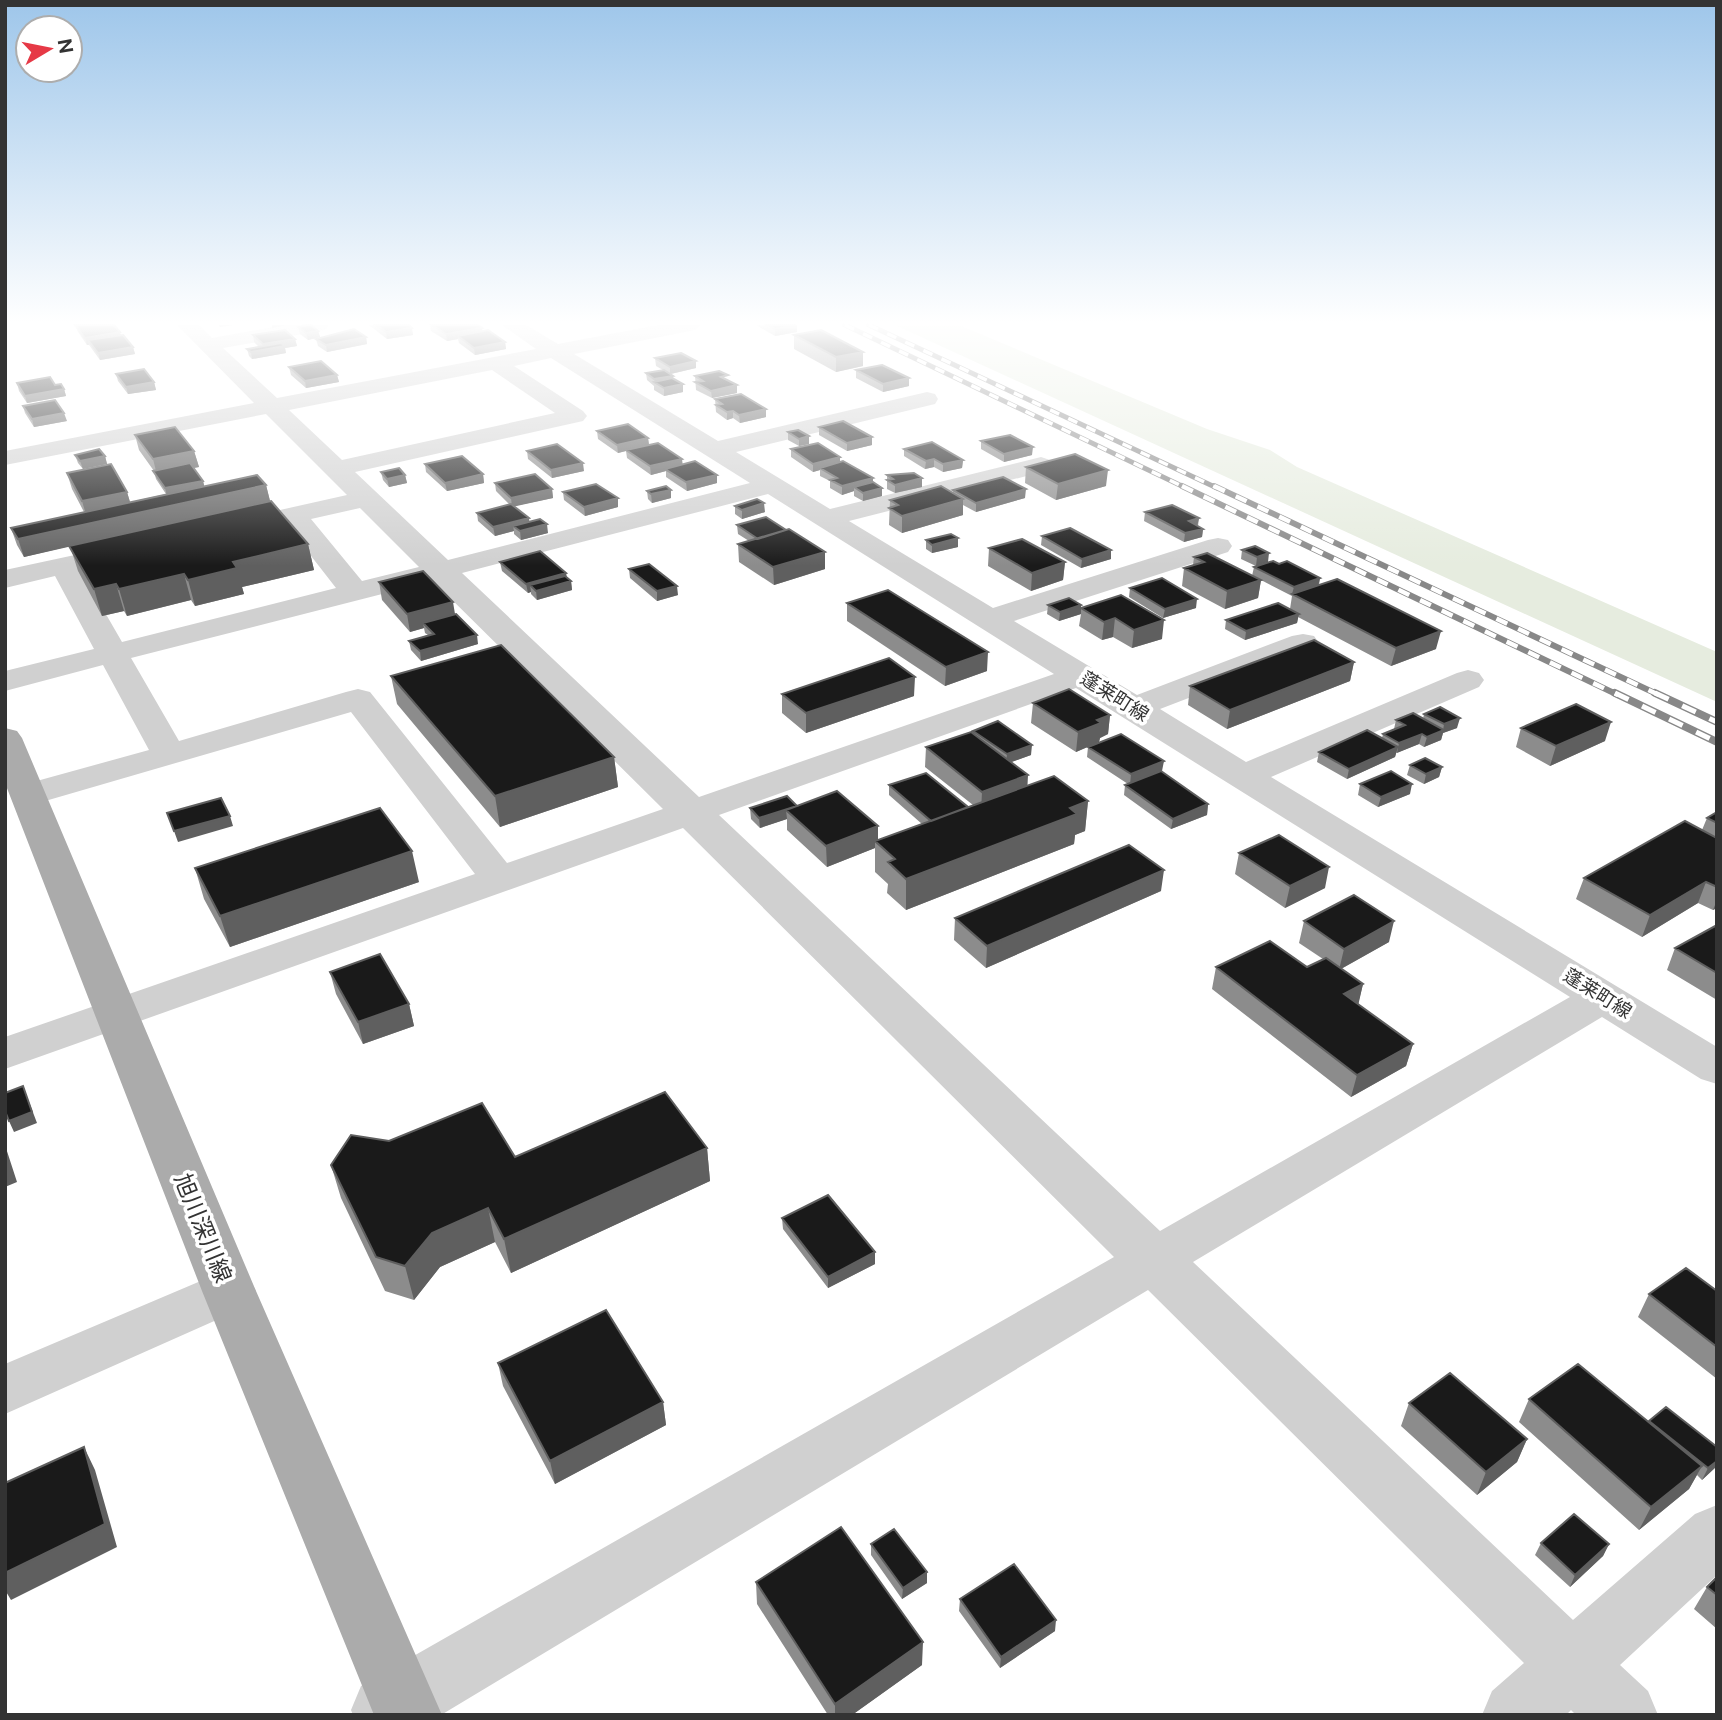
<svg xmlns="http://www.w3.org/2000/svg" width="1722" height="1720" viewBox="0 0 1722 1720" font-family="'Public Sans','Noto Sans JP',sans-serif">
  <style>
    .green { fill: #e6ecdf }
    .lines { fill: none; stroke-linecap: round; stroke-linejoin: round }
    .minor { fill: #d0d0d0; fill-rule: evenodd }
    .major { fill: #ababab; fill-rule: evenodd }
    .rail-far2-casing { stroke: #888; stroke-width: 5 }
    .rail-far1-casing { stroke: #888; stroke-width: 6 }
    .rail-casing { stroke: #888; stroke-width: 8 }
    .rail-far2 { stroke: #fff; stroke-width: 3.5; stroke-dasharray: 10; stroke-linecap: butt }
    .rail-far1 { stroke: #fff; stroke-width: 4.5; stroke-dasharray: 12; stroke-linecap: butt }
    .rail { stroke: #fff; stroke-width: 5; stroke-dasharray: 15; stroke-linecap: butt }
    .wall { fill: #8c8c8c }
    .shaded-wall { fill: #5f5f5f }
    .building { fill: #1a1a1a; stroke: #5f5f5f; stroke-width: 2 }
    .labels { text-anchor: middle; stroke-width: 7; stroke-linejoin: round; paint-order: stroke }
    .street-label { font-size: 19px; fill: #333; stroke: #fff }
    .near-street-label { font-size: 23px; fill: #333; stroke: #fff }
  </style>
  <rect width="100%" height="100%" fill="#fff"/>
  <!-- green -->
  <path class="green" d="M895,325H959L1207,429L1270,450L1297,467L1717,652V702Z"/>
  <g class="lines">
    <!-- minor -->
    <path class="minor" d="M177,325H199L212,338L284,325H329L326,329L319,331L223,348L277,398L536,349L502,325H526L558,344L658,325H700L697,329L690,331L574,354L718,441L927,392L935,394L938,399L935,404L736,452L830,509L1041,457L1050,460L1054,465L1050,470L849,521L993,608L1208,540L1218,538L1228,540L1232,546L1228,552L1014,621L1137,695L1292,636L1303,634L1314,636L1319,643L1314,650L1160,709L1246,762L1457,673L1468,670L1479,673L1484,680L1479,687L1271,777L1717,1047V1084L1701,1079L1602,1017L1193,1262L1573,1620L1695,1514L1717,1505V1575L1620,1665L1648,1691L1658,1715H1576L1571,1710L1566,1715H1482L1492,1691L1524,1663L1148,1290L441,1715H353L351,1710L361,1686L1114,1257L683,828L5,1069V1037L475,874L351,712L28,806L15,803L10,795L15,787L149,750L103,665L5,691V671L94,649L55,576L5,588V570L126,544L136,546L140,552L136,558L81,571L122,642L336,588L287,525L232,537L222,535L218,529L222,523L347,495L266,414L5,465V451L254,403ZM551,358L750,483L448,560L355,472L583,421L587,416L583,411L514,366ZM492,370L555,413L342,460L289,410ZM768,494L1054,674L699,797L462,573ZM360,508L419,567L362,581L311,519ZM433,581L663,809L507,863L370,692L358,689L346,692L179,741L131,658ZM1076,688L1570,997L1160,1231L719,815Z
      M229,1269L248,1276L256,1291L248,1306L5,1414V1364Z"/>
    <!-- major -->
    <path class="major" d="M5,728L17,731L22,738L256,1291L442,1715H374L202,1291L5,783Z"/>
    <!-- rail-far2 casing -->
    <g class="rail-far2-casing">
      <path id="rail-far2" d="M845,325L1186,488
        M869,325L1217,488"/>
    </g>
    <!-- rail-far1 casing -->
    <g class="rail-far1-casing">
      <path id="rail-far1" d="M1182,486L1618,695
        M1214,486L1659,695"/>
    </g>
    <!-- rail casing -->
    <g class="rail-casing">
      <path id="rail" d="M1615,693L1717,742
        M1655,693L1717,722"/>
    </g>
    <!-- rail-far2 -->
    <use href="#rail-far2" class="rail-far2"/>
    <!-- rail-far1 -->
    <use href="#rail-far1" class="rail-far1"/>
    <!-- rail -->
    <use href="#rail" class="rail"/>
  </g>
  <!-- wall -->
  <path class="wall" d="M75,325L121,335L133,347L135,354L100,360L89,345H87L78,332Z
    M369,325H409L413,335L387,339Z
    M430,325H478L482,328V331L505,342L506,349L475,355L459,343L458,339L447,341L431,331Z
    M756,325H797V332L775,336Z
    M298,327L318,331L320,337L308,340L300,334Z
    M253,335L295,339L297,346L285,348L286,353L252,359L249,356L247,349L259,347L254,342Z
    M794,335L863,352V366L836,372L794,349Z
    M366,337L367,344L327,352L318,346L316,339Z
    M655,358L696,361V368L671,374L683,392L664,396L654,390V386L647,380L646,373L663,370L656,366Z
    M289,367L337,375L339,382L306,388L291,375Z
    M856,370L909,378V386L883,392L856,378Z
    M116,374L154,382L156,390L128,394L118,381Z
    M695,376L728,380L737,385V393L712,398L696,390Z
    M17,383L64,389L66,396L27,403L19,391Z
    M715,399L766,417L740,423L733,418L727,420L716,412Z
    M23,406L67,421L34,427L25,413Z
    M819,427L872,437V445L847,451L819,435Z
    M597,431L648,438L649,445L683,464L717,475V483L687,491L666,477V471L651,475L627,458L626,451L618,453L598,439Z
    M788,432L809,444L799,446L788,440Z
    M135,435L194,451L199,467L193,468L203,481L204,486L266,485L270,501L308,544L314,570L242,587L244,594L195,606L191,600L127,616L124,611L102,616L78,571L70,546L24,557L17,545L11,528L84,512L72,489L67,473L127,492L130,502L166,494L156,479L154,471L139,450Z
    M981,441L1032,455L1004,462L981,449Z
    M791,449L840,457V462L873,478V483L882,488V496L863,501L854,496V491L842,495L830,488V481L820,476V470L813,472L791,457Z
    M904,449L963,460L962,468L943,472L934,467L925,469L904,456Z
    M527,451L584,471L552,478L528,459Z
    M75,455L105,456L107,464L83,469L78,463Z
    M425,464L483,474L484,483L447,491L426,472Z
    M1026,467L1106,486L1056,500L1025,483Z
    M381,472L405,475L407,483L389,487L383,480Z
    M887,475L922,487L895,493L887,489Z
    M495,483L552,489L553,498L514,506L529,522L548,533L521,540L514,534V531L495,536L478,521L477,513L510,505L496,491Z
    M953,490L1025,498L976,512L963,505V515L902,533L889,525L890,500L953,493Z
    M647,491L671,498L652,503L648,499Z
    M563,492L618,498V507L585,516L564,500Z
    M735,506L765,512L742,519L735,514Z
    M1145,512L1199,518L1198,526L1203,529L1202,537L1184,542L1144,521Z
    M737,525L825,569L774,585L739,562L738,544L749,541L738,534Z
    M1042,536L1111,550V559L1081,568L1041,545Z
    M958,538V547L932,553L926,549V540Z
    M989,548L1065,562L1063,580L1031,591L988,566Z
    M1242,550L1268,562L1256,566L1241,559Z
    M1194,557L1252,576L1254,567L1279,564L1320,578L1319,585L1436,649L1391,666L1298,617L1297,623L1245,640L1225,629L1226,620L1290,609L1292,596L1261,580L1258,598L1225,609L1182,586L1184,568L1193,565Z
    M500,562L566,573L567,578L571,581L572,590L537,600L531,594V592L528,593L502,571Z
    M629,569L678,595L657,601L630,578Z
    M379,582L455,615L478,644L421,661L411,650L409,641L428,635L425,633L424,628L410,632L382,600Z
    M1130,588L1196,608L1163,618L1129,597Z
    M1121,595L1162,639L1132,648L1113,637L1102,640L1079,626L1081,614L1059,621L1047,614L1048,605H1081V608Z
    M847,603L987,671L945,686L847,621Z
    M1354,662L1350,681L1227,729L1188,705L1190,686Z
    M391,676L614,757L618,787L500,827L397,704Z
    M782,694L914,696L806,733L782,713Z
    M1033,703L1110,715L1108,734L1100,738L1099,742L1076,752L1031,723Z
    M1424,714L1457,728L1443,733L1441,740L1424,747L1419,744L1396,753L1395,757L1347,779L1317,762L1319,752L1382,738L1383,734L1394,729L1396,720L1423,719Z
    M1521,728L1605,741L1550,766L1516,747Z
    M973,731L1031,755L1011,762L1027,786L1088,801L1085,831L1075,835L1074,844L906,910L887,893L888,884L875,872V848L827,867L787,830V819L760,828L751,819L750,808L797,806L878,826V840L922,824L889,795V785L968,807L973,805L925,767L926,747L973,734Z
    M1088,747L1162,771H1161L1208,804L1207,815L1171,829L1124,795L1125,785L1128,784L1087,757Z
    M1410,765L1442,767L1439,777L1424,784L1407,775Z
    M1360,784L1410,794L1378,807L1358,795Z
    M1717,812V908L1713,910L1698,903L1642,937L1576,899L1584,878L1702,830L1707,818Z
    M1239,853L1325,888L1285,908L1235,874Z
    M195,868L419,882L230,947L204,899Z
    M1161,891L986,968L954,940L955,918Z
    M1304,921L1389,942L1341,969L1363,984L1358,1004L1413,1044L1406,1066L1351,1097L1212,989L1216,967H1307L1323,959L1299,943Z
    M1717,925V1000L1667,970L1675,948Z
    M330,972L409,1004L414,1026L363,1044L336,994Z
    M707,1148L710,1181L511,1273L495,1242L440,1267L414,1300L385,1291L341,1198L331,1165Z
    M782,1218L875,1252V1264L828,1288L783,1229Z
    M1717,1291V1379L1638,1317L1649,1294Z
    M498,1363L663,1402L666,1425L555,1484L503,1386Z
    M1529,1399L1649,1422V1421L1717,1466L1702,1480L1697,1475L1689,1489L1639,1530L1519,1422Z
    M1409,1403L1527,1439L1517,1462L1477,1495L1401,1426Z
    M1541,1543L1609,1544L1603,1556L1570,1587L1535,1555Z
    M871,1544L927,1572V1583L902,1599L871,1555Z
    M1717,1577V1629L1694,1609L1707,1587Z
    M756,1582L922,1665L852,1715H828L757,1604Z
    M960,1599L1055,1631L1000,1668L959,1611Z"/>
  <!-- shaded-wall -->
  <path class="shaded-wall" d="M219,325H234L220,327Z
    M272,325H288L272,328Z
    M797,325V332L775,336V329Z
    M412,328L413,335L387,339L386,332Z
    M482,328L483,334L458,336V339L447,341L446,334Z
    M318,331L320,337L308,340L306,333Z
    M120,332L122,339L88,340L89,345H87L85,338Z
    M366,337L367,344L327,352L326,345Z
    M295,339L297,346L285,348L286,353L252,359L251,352L264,350L263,344Z
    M505,342L506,349L475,355L474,348Z
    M133,347L135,354L100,360L98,353Z
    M863,352V366L836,372V357Z
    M696,361V368L670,374V367Z
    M337,375L339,382L306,388L305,381Z
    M673,376V383H655L654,379Z
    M909,378V386L883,392V384Z
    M154,382L156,390L128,394L126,387Z
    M683,384V392L664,396V388Z
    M737,385V393L712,398L711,391Z
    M64,389L66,396L27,403L25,396Z
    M766,409V417L740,423L739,415Z
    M733,411V418L727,420V412Z
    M64,413L67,421L34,427L32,419Z
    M809,436V444L799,446V439Z
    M872,437V445L847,451V443Z
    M648,438L649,445L618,453L617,445Z
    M1033,447L1032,455L1004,462V454Z
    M194,451L199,467L157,475L153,459Z
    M105,456L107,464L83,469L80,461Z
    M840,457V465L820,468V470L813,472V464Z
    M682,459L683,467L665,469L666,471L651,475L650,466Z
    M934,459V467L925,469L926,461Z
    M963,460L962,468L943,472V464Z
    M583,463L584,471L552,478L551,470Z
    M1108,470L1106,486L1056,500L1058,484Z
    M483,474L484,483L447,491L445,483Z
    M405,475L407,483L389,487L387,479Z
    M717,475V483L687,491L686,482Z
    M873,478V486L854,487V491L842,495V486Z
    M922,478V487L895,493V485Z
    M203,481L205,489L167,496L165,488Z
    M266,485L270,501L24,557L18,539Z
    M882,488V496L863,501V493Z
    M552,489L553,498L512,507L511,498Z
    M1026,489L1025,498L976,512V503Z
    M671,490V498L652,503L651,494Z
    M127,492L132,509L87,518L82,501Z
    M618,498V507L585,516L584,507Z
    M963,499V515L902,533V516Z
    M764,503L765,512L742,519V510Z
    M529,518L530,527L513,526L514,531L495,536L493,527Z
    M1199,518L1197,527L1189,521Z
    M547,524L548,533L521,540L520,531Z
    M1203,529L1202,537L1184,542L1185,533Z
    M958,538V547L932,553V545Z
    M308,544L314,570L242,587L244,594L195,606L188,580L233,562Z
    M1111,550V559L1081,568L1082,559Z
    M825,552V569L774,585L773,567Z
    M1269,553L1268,562L1256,566L1257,557Z
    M1065,562L1063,580L1031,591L1032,573Z
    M566,573L567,582L530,585L531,592L528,593L526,584Z
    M184,574L191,600L127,616L119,589Z
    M1320,578L1318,587L1292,594L1294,587Z
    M1261,580L1258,598L1225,609L1227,591Z
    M571,581L572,590L537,600L536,591Z
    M116,584L124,611L102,616L94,589Z
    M677,586L678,595L657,601V591Z
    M1197,599L1196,608L1163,618L1165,609Z
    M453,602L456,620L423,623L424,628L410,632L407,614Z
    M1081,605V614L1059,621L1060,612Z
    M1299,614L1297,623L1245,640L1246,631Z
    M1115,618L1113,637L1102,640L1104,622Z
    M1164,620L1162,639L1132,648L1134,630Z
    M1441,631L1436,649L1391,666L1396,648Z
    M477,635L478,644L421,661L420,651Z
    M988,652L987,671L945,686L946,667Z
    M1354,662L1350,681L1227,729L1230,710Z
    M915,677L914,696L806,733V713Z
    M1110,715L1108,734L1100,738L1099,742L1076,752L1078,732L1097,720Z
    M1460,718L1457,728L1443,733L1441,740L1424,747L1427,737L1443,731L1444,724Z
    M1611,722L1605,741L1550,766L1556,746Z
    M1422,734L1419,744L1397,753L1399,743Z
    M1032,745L1031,755L1006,764L1007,754Z
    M1398,747L1395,757L1347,779L1349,769Z
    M614,757L618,787L500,827L495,796Z
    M1164,761L1162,771L1130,785L1131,774Z
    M1442,767L1439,777L1424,784L1426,774Z
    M1028,775L1027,795L981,812L982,792Z
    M1412,784L1410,794L1378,807L1381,797Z
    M1088,801L1085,831L1075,835L1074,844L906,910V879Z
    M1208,804L1207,815L1171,829L1173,819Z
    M797,806L786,810L787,819L760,828L759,818Z
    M230,816L233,826L178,842L174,831Z
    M878,826V844L875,841V848L827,867L826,846Z
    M412,851L419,882L230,947L220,916Z
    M1329,867L1325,888L1285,908L1290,886Z
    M1164,870L1161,891L986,968L987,946Z
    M1706,882L1698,903L1642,937L1650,915Z
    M1717,900V908L1713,910Z
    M1394,921L1389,942L1339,970L1344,949Z
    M1363,984L1358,1006L1344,994Z
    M409,1004L414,1026L363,1044L358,1022Z
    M1413,1044L1406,1066L1351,1097L1357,1075Z
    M23,1086L37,1123L14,1132L9,1121Z
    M5,1145L17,1182L5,1187Z
    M707,1148L710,1181L511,1273L504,1239Z
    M488,1208L495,1242L440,1267L414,1300L405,1266L432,1233Z
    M875,1252V1264L828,1288V1277Z
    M663,1402L666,1425L555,1484L550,1461Z
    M1527,1439L1517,1462L1477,1495L1486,1472Z
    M84,1447L95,1470L117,1547L11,1600L5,1590V1573Z
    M1717,1461V1466L1702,1480L1708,1468Z
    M1702,1466L1689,1489L1639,1530L1651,1507Z
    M1609,1544L1603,1556L1570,1587L1575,1575Z
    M927,1572V1583L902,1599L903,1588Z
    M1056,1620L1055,1631L1000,1668L1001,1657Z
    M923,1642L922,1665L852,1715H835V1704Z"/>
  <!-- building -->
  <path class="building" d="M75,325H114L120,332L85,338Z
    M306,325H311L318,331L306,333L298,327Z
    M376,325H409L412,328L386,332Z
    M432,325H478L482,328L446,334Z
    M768,325H796L775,329Z
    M354,329L366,337L326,345L316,339Z
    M285,330L295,339L263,344L253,335Z
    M488,330L505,342L474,348L458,336Z
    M821,330L863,352L836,357L794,335Z
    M123,335L133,347L98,353L88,340Z
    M281,343L285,346L251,352L247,349Z
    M681,353L696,361L670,367L655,358Z
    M321,361L337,375L305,381L289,367Z
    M882,365L909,378L883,384L856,370Z
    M144,369L154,382L126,387L116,374Z
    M664,370L673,376L654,379L646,373Z
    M719,371L728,375L721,377L737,385L711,391L695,382L703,381L695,376Z
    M50,377L55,385L61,384L64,389L25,396L17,383Z
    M672,378L683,384L664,388L654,382Z
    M741,394L766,409L739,415L733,411L727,412L716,405L722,404L715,399Z
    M55,400L64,413L32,419L23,406Z
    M843,421L872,437L847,443L819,427Z
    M628,424L648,438L617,445L597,431Z
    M175,427L194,451L153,459L135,435Z
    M798,430L809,436L799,439L788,432Z
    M1010,435L1033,447L1004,454L981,441Z
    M932,442L963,460L943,464L934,459L926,461L904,449Z
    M658,443L682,459L650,466L626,450Z
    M818,443L840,457L813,464L791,449Z
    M557,444L583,463L551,470L527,451Z
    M99,449L105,456L80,461L75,455Z
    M1075,454L1108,470L1058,484L1026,467Z
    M462,456L483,474L445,483L425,464Z
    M695,461L717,475L686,482L665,469Z
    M843,461L873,478L842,486L830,480L837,478L820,468Z
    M190,463L203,481L165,488L153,471Z
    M111,464L127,492L82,501L67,473Z
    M399,468L405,475L387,479L381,472Z
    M914,473L922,478L895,485L887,480L893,479L887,475Z
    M535,474L552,489L511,498L495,483Z
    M257,475L266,485L18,539L11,528Z
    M1003,477L1026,489L976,503L953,490Z
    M873,482L882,488L863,493L854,487Z
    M596,484L618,498L584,507L563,492Z
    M666,486L671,490L651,494L647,491Z
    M941,486L963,499L902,516L889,508L898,505L890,500Z
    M757,499L764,503L742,510L735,506Z
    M271,501L308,544L233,562L237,568L188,580L184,574L119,589L116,584L94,589L69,546Z
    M511,504L529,518L493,527L477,513Z
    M1172,505L1199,518L1189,521L1203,529L1185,533L1145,512Z
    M766,517L786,530L758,539L737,525Z
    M540,519L547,524L520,531L513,526Z
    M1070,528L1111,550L1082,559L1042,536Z
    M789,529L825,552L773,567L738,544Z
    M951,534L958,538L932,545L926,540Z
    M1022,539L1065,562L1032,573L989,548Z
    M1255,546L1269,553L1257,557L1242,550Z
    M540,551L566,573L526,584L500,562Z
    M1207,553L1261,580L1227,591L1184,568L1204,562L1194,557Z
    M1273,561L1279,564L1287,561L1320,578L1294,587L1254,567Z
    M649,564L677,586L657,591L629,569Z
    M423,571L453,602L407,614L379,582Z
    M565,576L571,581L536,591L530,585Z
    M1162,578L1197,599L1165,609L1130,588Z
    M1337,579L1441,631L1396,648L1292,594Z
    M888,590L988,652L946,667L847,603Z
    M1121,595L1164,620L1134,630L1115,618L1104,622L1081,608Z
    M1069,598L1081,605L1060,612L1048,605Z
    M1278,603L1299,614L1246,631L1226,620Z
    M456,614L477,635L420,651L409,641L434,634L423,623Z
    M1314,640L1354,662L1230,710L1190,686Z
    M501,645L614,757L495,796L391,676Z
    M889,658L915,677L806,713L782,694Z
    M1069,689L1110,715L1097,720L1101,723L1078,732L1033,703Z
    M1576,704L1611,722L1556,746L1521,728Z
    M1440,707L1460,718L1444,724L1424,714Z
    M1413,713L1444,730L1427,737L1422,734L1399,743L1383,734L1405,725L1396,720Z
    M998,721L1032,745L1007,754L973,731Z
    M1367,730L1398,747L1349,769L1319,752Z
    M971,732L1028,775L982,792L926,747Z
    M1121,734L1164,761L1131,774L1088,747Z
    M1425,758L1442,767L1426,774L1410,765Z
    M1161,771L1208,804L1173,819L1125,785Z
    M1391,771L1412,784L1381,797L1360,784Z
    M926,773L968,807L931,821L889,785Z
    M1054,776L1088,801L1070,808L1077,814L906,879L888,862L895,859L875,841Z
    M837,791L878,826L826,846L786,810Z
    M787,796L797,806L759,818L750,808Z
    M221,798L230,816L174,831L167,813Z
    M380,808L412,851L220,916L195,868Z
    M1717,812V823L1707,818Z
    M1685,821L1717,838V887L1706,882L1650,915L1584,878Z
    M1279,835L1329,867L1290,886L1239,853Z
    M1129,845L1164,870L987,946L955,918Z
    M1354,895L1394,921L1344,949L1304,921Z
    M1717,925V973L1675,948Z
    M1270,941L1307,967L1326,958L1363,984L1344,994L1413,1044L1357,1075L1216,967Z
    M380,954L409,1004L358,1022L330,972Z
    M23,1086L32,1112L9,1121L5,1111V1093Z
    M665,1092L707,1148L504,1239L488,1208L432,1233L405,1266L376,1257L331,1165L351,1135L389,1141L482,1103L515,1157Z
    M828,1195L875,1252L828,1277L782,1218Z
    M1686,1268L1717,1291V1347L1649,1294Z
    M606,1310L663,1402L550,1461L498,1363Z
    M1578,1364L1702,1466L1651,1507L1529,1399Z
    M1450,1373L1527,1439L1486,1472L1409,1403Z
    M1666,1407L1717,1447V1461L1708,1468L1649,1421Z
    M84,1447L105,1524L5,1573V1483Z
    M1574,1514L1609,1544L1575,1575L1541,1543Z
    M841,1527L923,1642L835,1704L756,1582Z
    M894,1529L927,1572L903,1588L871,1544Z
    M1014,1564L1056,1620L1001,1657L960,1599Z
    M1717,1577V1595L1707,1587Z"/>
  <!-- sky -->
  <linearGradient id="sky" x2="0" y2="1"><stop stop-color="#9ec6ea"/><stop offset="0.57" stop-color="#fff"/><stop offset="1" stop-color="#fff" stop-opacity="0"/></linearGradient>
  <rect width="1722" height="566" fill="url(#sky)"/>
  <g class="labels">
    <!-- street labels -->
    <g class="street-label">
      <text transform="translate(1115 696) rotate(32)" y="7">蓬莱町線</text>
      <text transform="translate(1598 993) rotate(32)" y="7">蓬莱町線</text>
    </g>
    <!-- near-street labels -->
    <g class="near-street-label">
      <text transform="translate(203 1228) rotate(68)" y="8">旭川深川線</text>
    </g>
  </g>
  <!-- border -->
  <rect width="1722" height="1720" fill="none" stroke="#333333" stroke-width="14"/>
  <!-- north arrow -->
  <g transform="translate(49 49) rotate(80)"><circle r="33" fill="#ffffff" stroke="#adadad" stroke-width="2"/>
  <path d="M0-5L12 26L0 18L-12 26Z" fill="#e63946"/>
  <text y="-10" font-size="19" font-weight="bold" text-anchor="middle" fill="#333333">N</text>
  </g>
</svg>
